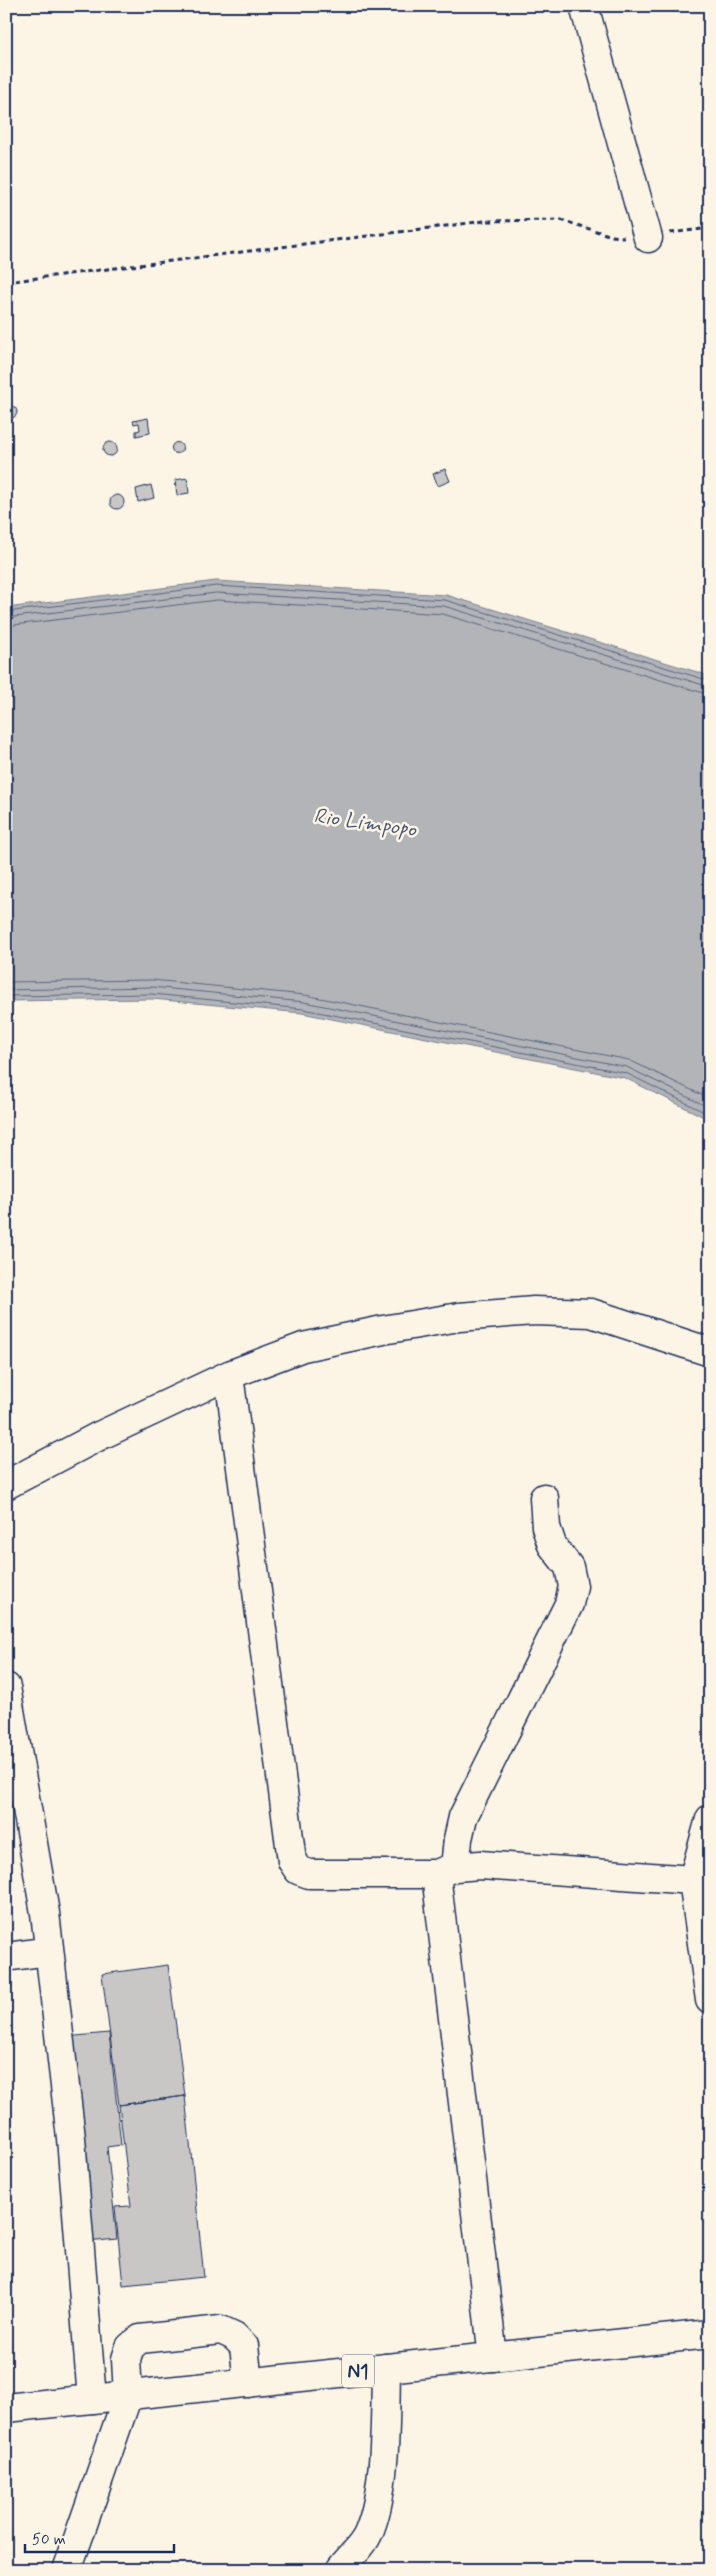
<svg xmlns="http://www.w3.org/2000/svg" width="716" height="2576" viewBox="0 0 716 2576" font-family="Mynerve,sans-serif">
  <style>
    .water { fill: #b2b4b8; stroke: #767f94 }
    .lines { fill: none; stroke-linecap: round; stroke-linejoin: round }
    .shore { stroke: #576482; stroke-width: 1 }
    .building { fill: #c8c7c6; stroke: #1b2f5e }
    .minor-casing { stroke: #1b2f5e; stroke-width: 31 }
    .highway-casing { stroke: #1b2f5e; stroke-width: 31 }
    .path { stroke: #1b2f5e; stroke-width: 3; stroke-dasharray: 5 4; stroke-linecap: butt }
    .minor { stroke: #fcf5e5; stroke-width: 28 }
    .highway { stroke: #fcf5e5; stroke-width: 28 }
    .labels { text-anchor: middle; stroke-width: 5; stroke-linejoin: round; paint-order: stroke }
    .shield { fill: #fcf5e5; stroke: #5e6a86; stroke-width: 1 }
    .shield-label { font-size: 19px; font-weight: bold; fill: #1b2f5e }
    .water-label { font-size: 21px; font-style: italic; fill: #485779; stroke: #fcf5e5 }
  </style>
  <rect width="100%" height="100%" fill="#fcf5e5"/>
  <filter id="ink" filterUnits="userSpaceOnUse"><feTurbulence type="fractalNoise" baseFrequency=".02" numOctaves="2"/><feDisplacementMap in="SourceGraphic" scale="10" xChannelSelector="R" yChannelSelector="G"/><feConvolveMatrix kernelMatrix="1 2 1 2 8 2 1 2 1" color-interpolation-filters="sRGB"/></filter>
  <g filter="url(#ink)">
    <!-- water -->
    <path class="water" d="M216,581L446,595L710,676V1120L625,1078L302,1013L152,999L6,1001V608Z"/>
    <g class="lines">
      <!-- shore -->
      <path class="shore" d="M6,612L216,586L445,600L710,681
        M6,618L216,593L444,606L710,687
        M6,626L217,600L443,614L710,695
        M6,982L152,980L305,995L629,1060L710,1099
        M6,990L152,987L304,1002L627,1067L710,1108
        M6,996L152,994L303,1009L626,1073L710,1115"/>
    </g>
    <!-- building -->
    <path class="building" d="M5 412a6 6 0 1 1 12 0a6 6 0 1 1-12 0Z
      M148,418L150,433L136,436V431L140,430L139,423L134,424L133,421Z
      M103 449a7 7 0 1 1 14 0a7 7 0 1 1-14 0Z
      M171.5 448a5.5 5.5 0 1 1 11 0a5.5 5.5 0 1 1-11 0Z
      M445,469L450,481L438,486L433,474Z
      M187,478L189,493L177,495L175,480Z
      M151,485L154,498L138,502L136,489Z
      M110 502a7 7 0 1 1 14 0a7 7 0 1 1-14 0Z
      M168,1965L185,2096L119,2105L102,1974Z
      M109,2033L121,2145L107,2147L117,2239L87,2242L65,2037Z
      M185,2096L204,2277L123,2285L115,2207L131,2206L119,2105Z"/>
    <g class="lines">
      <!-- minor casing -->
      <g class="minor-casing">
        <path id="minor" d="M584,6L648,238
          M229,1375L292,1861L298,1870L309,1874H436L455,1867L480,1865L693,1880
          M6,1485L99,1436L229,1375L303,1347L383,1330L459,1317L534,1311L591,1313L710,1352
          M6,1687L45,1913L71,2138L92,2399
          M710,1819L693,1880L710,2000
          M455,1867L458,1839L463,1817L569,1604L573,1586L569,1567L552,1545L546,1527L544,1498
          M436,1874L493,2357
          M6,1957L49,1951
          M67,2570L128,2395L126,2359L130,2347L140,2339L221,2330L234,2336L244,2346L248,2383
          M340,2570C348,2558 362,2548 368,2534C387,2491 385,2416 386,2368"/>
      </g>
      <!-- highway casing -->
      <g class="highway-casing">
        <path id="highway" d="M6,2408L710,2334"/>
      </g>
      <!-- path -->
      <path class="path" d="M670,233L710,228
        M6,282L485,221L561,220L612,236L624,237"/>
      <!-- minor -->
      <use href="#minor" class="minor"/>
      <!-- highway -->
      <use href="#highway" class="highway"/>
    </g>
  </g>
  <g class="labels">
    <!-- shield labels -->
    <rect class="shield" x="342" y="2354.5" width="32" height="33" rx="4"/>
    <g class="shield-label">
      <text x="358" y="2378">N1</text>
    </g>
    <!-- water labels -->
    <g class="water-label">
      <text transform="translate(365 822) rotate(8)" y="7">Rio Limpopo</text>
    </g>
  </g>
  <!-- margin -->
  <rect width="716" height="2576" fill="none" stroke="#fcf5e5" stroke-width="25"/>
  <rect x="12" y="12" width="691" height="2551" fill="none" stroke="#1b2f5e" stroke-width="2" filter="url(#ink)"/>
  <!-- scale -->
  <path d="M25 2544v8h149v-8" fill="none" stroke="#1b2f5e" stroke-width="2.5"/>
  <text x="32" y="2544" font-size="15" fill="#1b2f5e" stroke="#fcf5e5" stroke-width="4" paint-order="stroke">50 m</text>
</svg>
